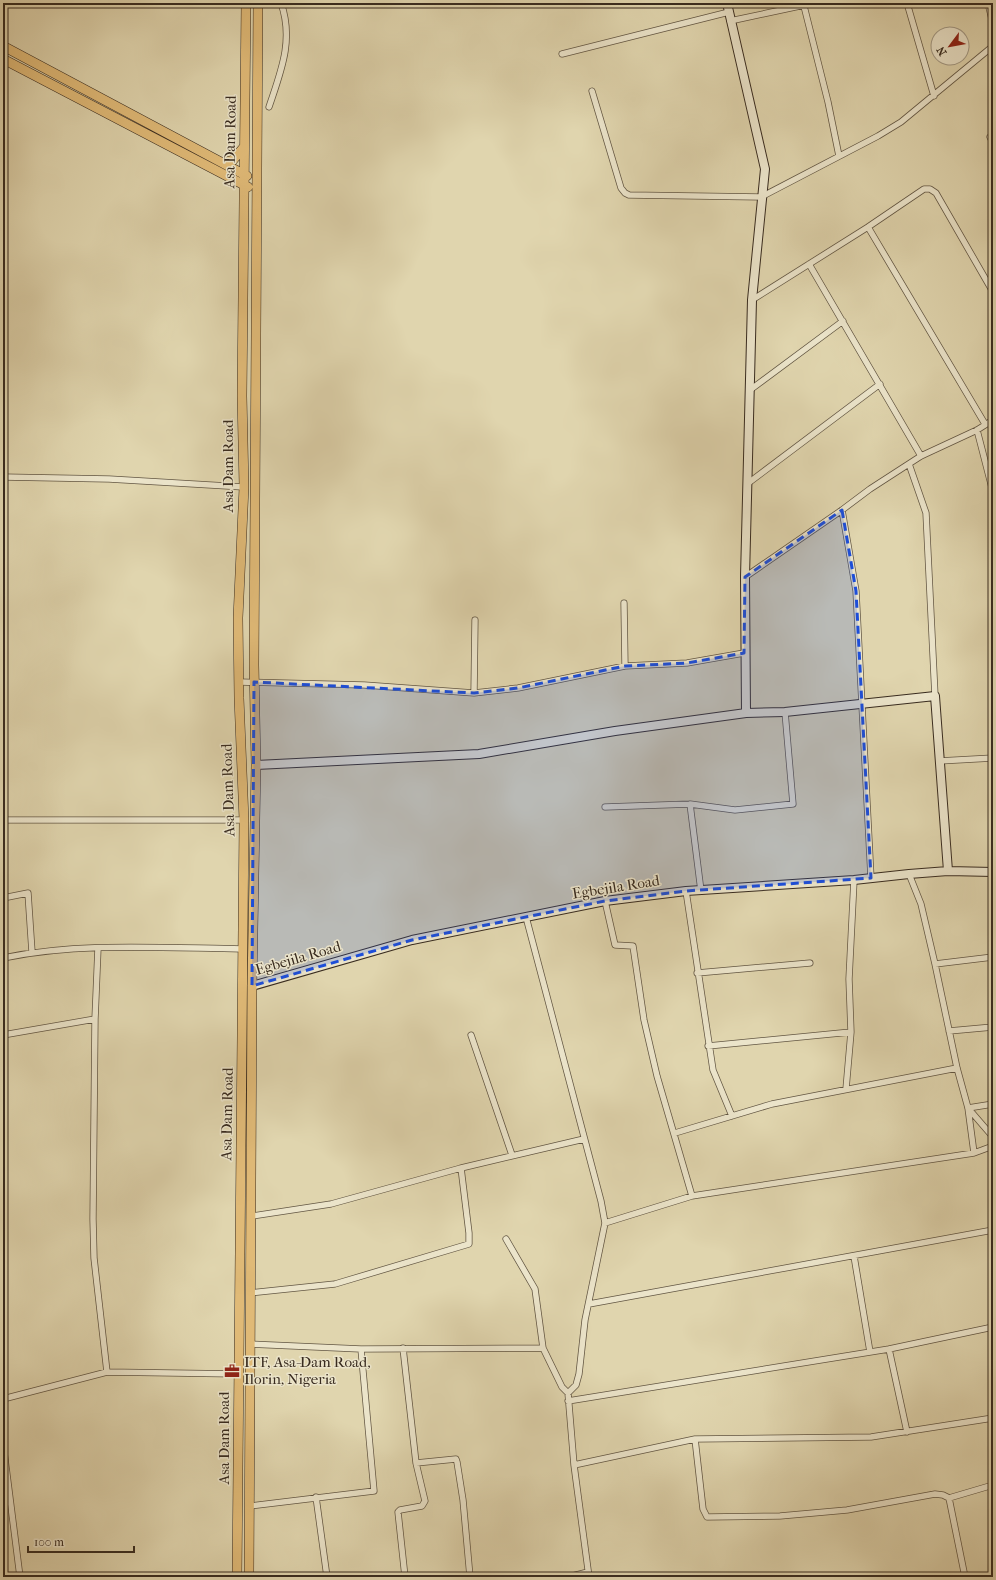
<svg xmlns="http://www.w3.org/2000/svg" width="996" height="1580" viewBox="0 0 996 1580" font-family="'IM FELL French Canon',serif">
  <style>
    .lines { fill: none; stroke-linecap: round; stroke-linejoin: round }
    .street-casing { stroke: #625643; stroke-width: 7 }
    .secondary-casing { stroke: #382b1f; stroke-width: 10 }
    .primary-casing { stroke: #382b1f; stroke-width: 10 }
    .street { stroke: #ebe4ca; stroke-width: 5.5 }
    .secondary { stroke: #ebe4ca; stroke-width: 8 }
    .primary { stroke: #e0ba77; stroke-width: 9 }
    .marked { fill: #1d4ed8; fill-opacity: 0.2; stroke: #1d4ed8; stroke-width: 3; stroke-dasharray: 8 5; stroke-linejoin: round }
    .labels { text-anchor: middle; stroke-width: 3; stroke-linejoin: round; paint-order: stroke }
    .street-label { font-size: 15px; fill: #382b1f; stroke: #ebe4ca }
    .poi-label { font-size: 15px; fill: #382b1f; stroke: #ebe4ca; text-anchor: start }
  </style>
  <rect width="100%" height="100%" fill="#e0d5ae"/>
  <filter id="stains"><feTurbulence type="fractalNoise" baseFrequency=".005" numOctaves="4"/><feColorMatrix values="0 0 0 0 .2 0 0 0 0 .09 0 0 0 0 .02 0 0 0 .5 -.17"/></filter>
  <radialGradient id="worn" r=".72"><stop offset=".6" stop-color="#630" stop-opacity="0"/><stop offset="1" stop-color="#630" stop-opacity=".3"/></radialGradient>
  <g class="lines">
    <!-- street casing -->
    <g class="street-casing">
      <path id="street" d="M907,3L934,96
        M988,3L993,24
        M804,6L828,102L839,156
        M730,21L814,3
        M562,54L729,12
        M592,91L621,188L625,193L629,195L761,197L878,136L901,122L993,46
        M269,107C281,71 294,40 281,3
        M990,137L993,143
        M868,227L985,424
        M809,264L921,456
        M752,300L868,227L924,189H930L936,193L993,292
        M750,390L843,321
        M977,430L993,492
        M909,464L926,513L935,696
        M3,477L109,479L244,487
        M747,484L880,384
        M842,510L856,591L871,878
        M745,577L842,510L870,489L921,456L977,430L993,420
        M624,603L625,666
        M240,682L364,685L474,693L518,688L625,666L687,663L744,653
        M474,693L475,620
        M939,761L993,758
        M690,804L701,891
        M605,807L690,804L735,810L793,804L785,712
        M3,820H244
        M909,874L921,904L935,964L957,1068L968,1108L974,1153
        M686,891L713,1070L732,1116
        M3,898L28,893L32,952
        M605,901L615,945L633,946L644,1020L657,1076L692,1196
        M526,917L601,1201L605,1223L585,1320L579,1374L576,1385L568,1393L574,1465L589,1577
        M98,948L95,1019L93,1219L94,1258L107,1372
        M3,958C81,942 163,948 242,949
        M935,964L993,957
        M697,973L810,963
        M949,1031L993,1027
        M3,1035L95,1019
        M471,1035L512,1155
        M708,1046L851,1032L849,979L854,880
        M846,1089L851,1032
        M968,1108L993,1137
        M968,1108L993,1104
        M675,1133L772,1104L957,1068
        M252,1216L331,1204L461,1168L584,1139
        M605,1223L692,1196L974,1153L993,1146
        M506,1239L535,1289L543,1348
        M854,1256L870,1352
        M250,1293L335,1284L469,1244V1233L461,1168
        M589,1304L993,1230
        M251,1344L361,1349L543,1348L562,1387L568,1393
        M403,1348L416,1463L425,1501L422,1506L400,1510L398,1512L405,1577
        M889,1349L907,1432
        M3,1399L107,1372L238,1374
        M568,1401L889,1349L993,1327
        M695,1439L703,1509L707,1517L780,1516L847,1510L935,1494L943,1495L949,1498L993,1485
        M3,1443L20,1577
        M416,1463L456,1459L457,1462L463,1500L470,1577
        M574,1465L695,1439L871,1437L993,1418
        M316,1497L327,1577
        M949,1498L965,1577
        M250,1506L374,1491L361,1349
        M568,1577L588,1572"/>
    </g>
    <!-- secondary casing -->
    <g class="secondary-casing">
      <path id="secondary" d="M727,3L765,169L752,300L745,577L746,713
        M256,765L479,754L615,731L746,713L785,712L935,696L948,871
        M252,986L412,940L605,901L686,891L854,880L909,874L948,871L993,872"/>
    </g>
    <!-- primary casing -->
    <g class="primary-casing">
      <path id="primary" d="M3,46L247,176
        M3,59L248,187
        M223,163L233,160L244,147
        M237,1577L244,820L239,698L238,618L244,487L242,396L246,3
        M249,1577L252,986L256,765L254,665L258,3"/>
    </g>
    <!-- street -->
    <use href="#street" class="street"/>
    <!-- secondary -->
    <use href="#secondary" class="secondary"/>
    <!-- primary -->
    <use href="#primary" class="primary"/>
  </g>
  <!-- marked area -->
  <path class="marked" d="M842,510L856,591L871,878L686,891L605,901L412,940L252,986L254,682L474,693L518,688L625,666L687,663L744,653L745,577Z"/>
  <!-- icons -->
  <defs>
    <g id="office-bare" transform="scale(1.2)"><path d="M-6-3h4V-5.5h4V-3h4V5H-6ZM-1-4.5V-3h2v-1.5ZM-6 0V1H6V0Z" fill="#8f2418" stroke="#ebe4ca" stroke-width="2.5" paint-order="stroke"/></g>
  </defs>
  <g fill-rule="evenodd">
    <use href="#office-bare" x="232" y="1371"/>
  </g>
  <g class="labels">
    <!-- street labels -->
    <g class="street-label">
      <text transform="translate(230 142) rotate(-89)" y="5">Asa Dam Road</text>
      <text transform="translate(228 466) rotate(-90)" y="5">Asa Dam Road</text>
      <text transform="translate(228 790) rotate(-92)" y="5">Asa Dam Road</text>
      <text transform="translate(616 887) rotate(-9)" y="5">Egbejila Road</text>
      <text transform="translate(298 958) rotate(-16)" y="5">Egbejila Road</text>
      <text transform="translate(227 1114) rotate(-89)" y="5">Asa Dam Road</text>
      <text transform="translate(224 1438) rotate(-90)" y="5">Asa Dam Road</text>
    </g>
    <!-- poi labels -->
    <g class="poi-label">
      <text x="244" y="1367">ITF, Asa-Dam Road,<tspan x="244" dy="17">Ilorin, Nigeria</tspan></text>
    </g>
  </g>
  <!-- margin -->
  <rect width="996" height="1580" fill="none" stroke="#e0d5ae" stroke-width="16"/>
  <rect x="4" y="4" width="988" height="1572" fill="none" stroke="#382b1f" stroke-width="2"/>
  <rect x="8" y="8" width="980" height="1564" fill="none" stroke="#382b1f"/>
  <!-- north arrow -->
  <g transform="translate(950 46) rotate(238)"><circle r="19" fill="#ebe4ca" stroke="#a39a86"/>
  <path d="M0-3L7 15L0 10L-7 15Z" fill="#8f2418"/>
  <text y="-6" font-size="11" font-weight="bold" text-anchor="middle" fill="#382b1f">N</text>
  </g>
  <!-- scale -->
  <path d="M28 1546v6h106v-6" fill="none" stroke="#382b1f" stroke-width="2"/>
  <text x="34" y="1546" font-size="12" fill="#382b1f" stroke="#ebe4ca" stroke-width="3" paint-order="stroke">100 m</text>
  <rect width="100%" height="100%" filter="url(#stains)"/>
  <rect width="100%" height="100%" fill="url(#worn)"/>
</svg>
